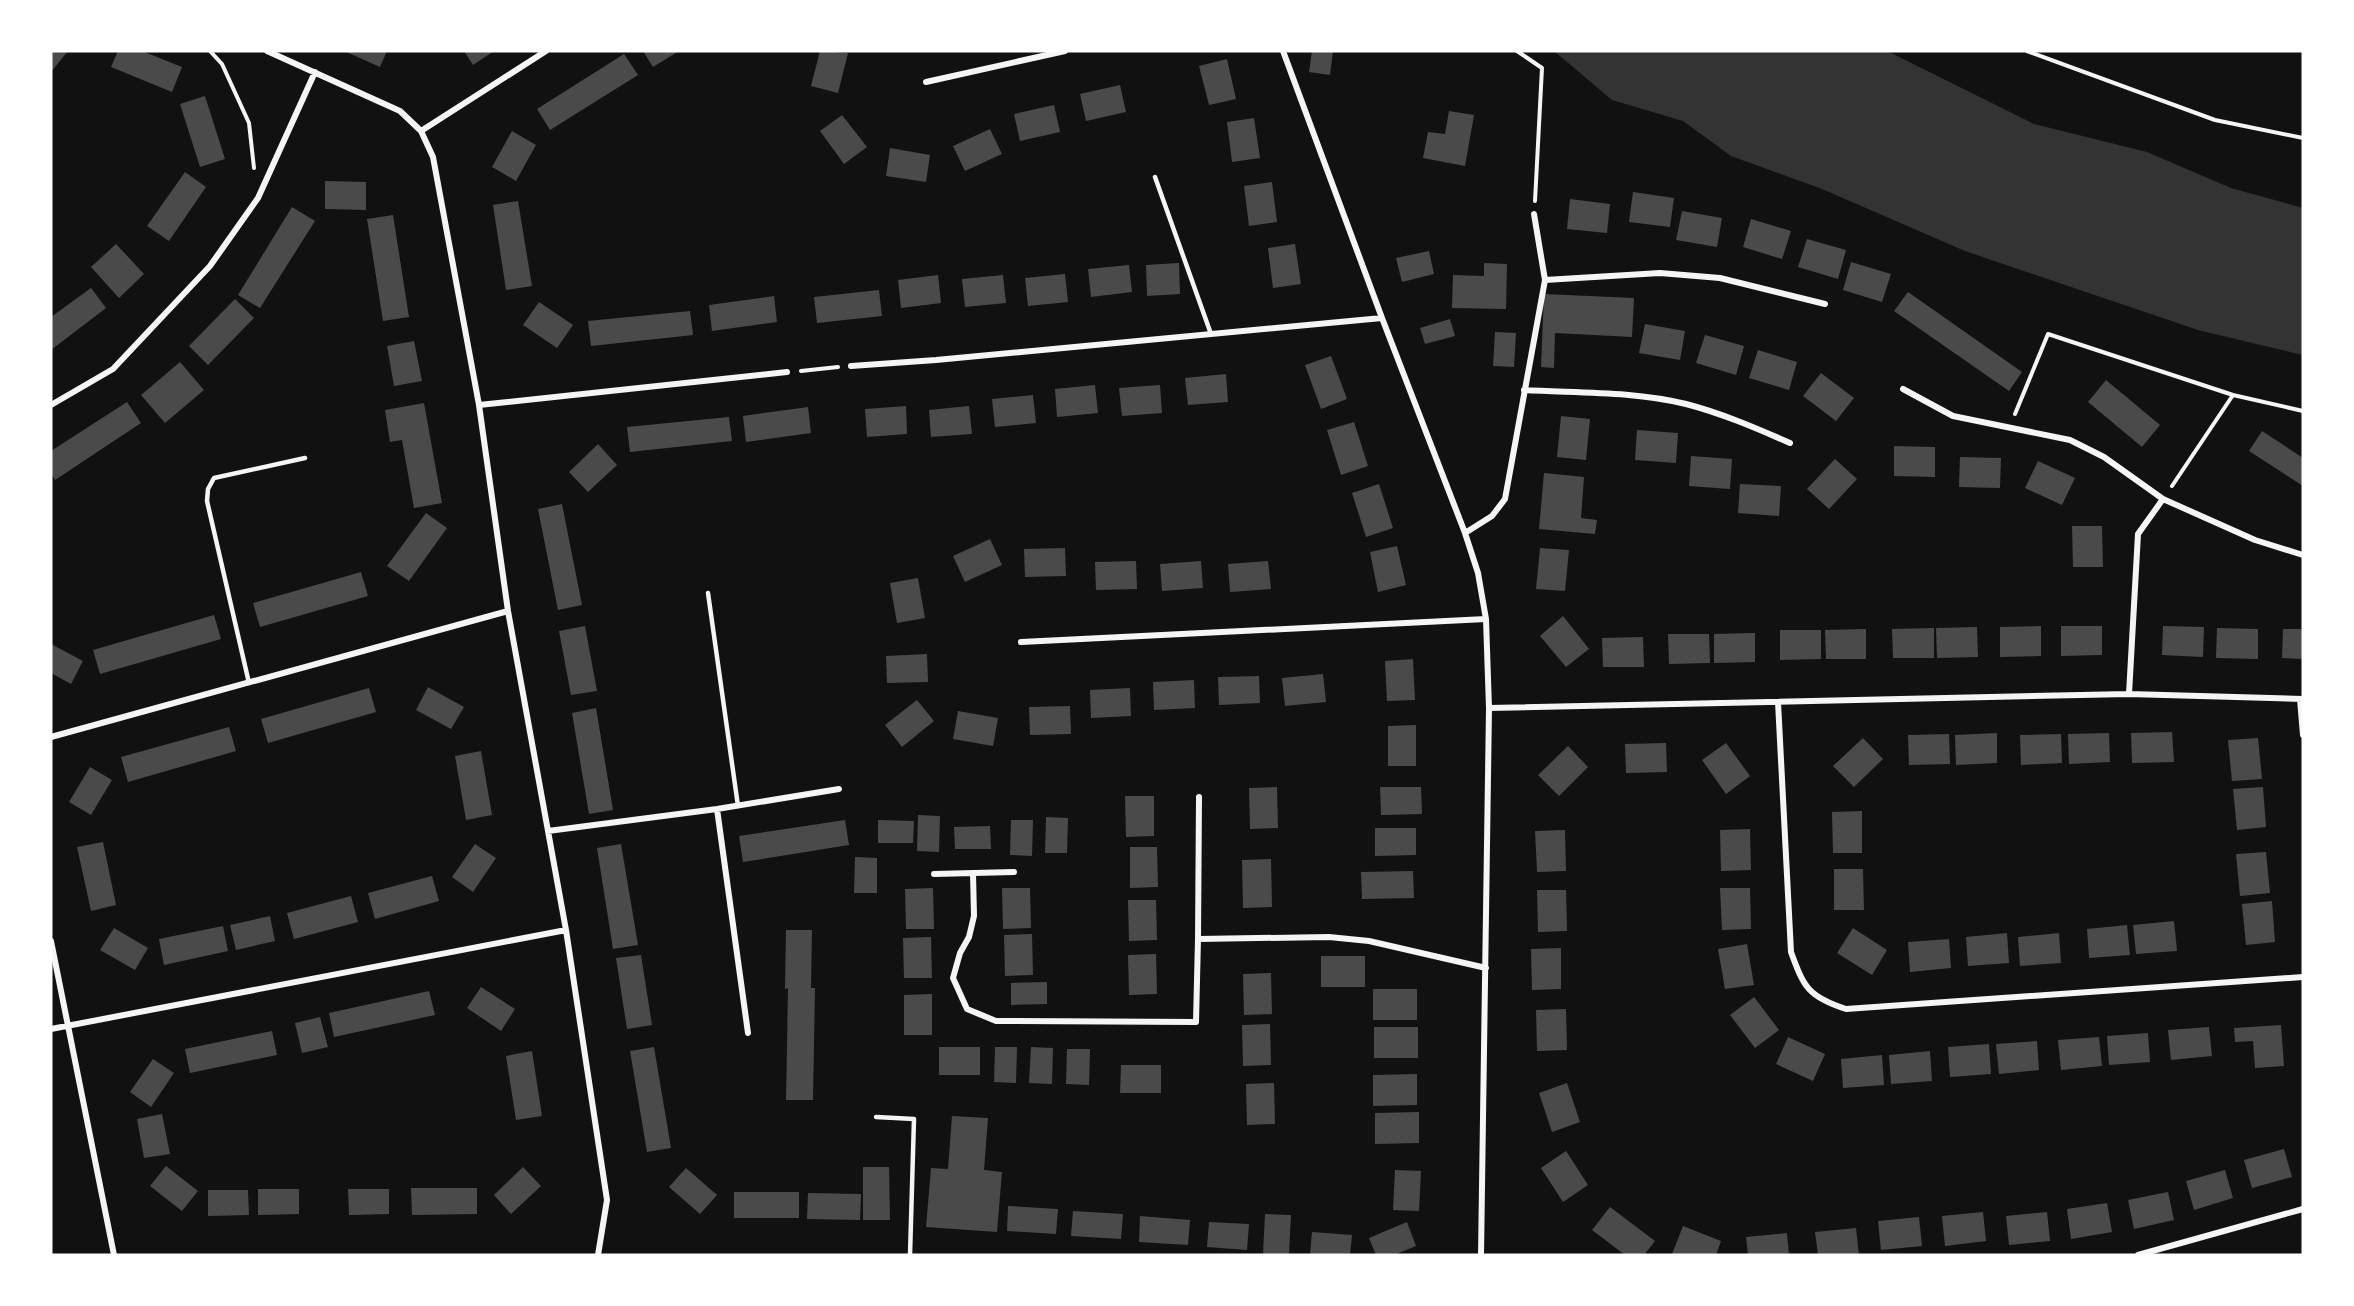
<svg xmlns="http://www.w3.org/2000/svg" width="2354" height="1306" viewBox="0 0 2354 1306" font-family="Poppins,sans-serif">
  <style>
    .water { fill: #333 }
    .building { fill: #4a4a4a }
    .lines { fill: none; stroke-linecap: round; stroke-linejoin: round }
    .path { stroke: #f5f5f5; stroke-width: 4 }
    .service { stroke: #f5f5f5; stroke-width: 4.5 }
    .minor { stroke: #f5f5f5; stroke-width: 6 }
  </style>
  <rect width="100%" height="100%" fill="#111"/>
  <!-- water -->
  <path class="water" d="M1554,51H1887L2034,124L2147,152L2231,188L2303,208V355L2198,330L1965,251L1822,189L1731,156L1683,121L1612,100Z"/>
  <!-- building -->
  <path class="building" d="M51,51H68L51,72Z
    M118,51H142L182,67L172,92L111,67Z
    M344,51H387L380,67Z
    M464,51H494L473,65Z
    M643,51H679L653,67Z
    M820,51L848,53L838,93L811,86Z
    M1312,51H1333L1330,75L1309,72Z
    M624,54L638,75L550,130L537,109Z
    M1227,59L1236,99L1209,105L1199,66Z
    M1120,85L1126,112L1086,121L1080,94Z
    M205,96L225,159L200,167L180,104Z
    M1054,105L1060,132L1020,141L1014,114Z
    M1449,111L1474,115L1465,166L1423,158L1428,132L1445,134Z
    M842,115L867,147L844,164L820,131Z
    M1254,118L1260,158L1232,162L1227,122Z
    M990,129L1002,154L965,171L953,146Z
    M512,131L536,145L516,181L492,167Z
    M890,148L930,155L926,182L886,176Z
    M185,172L206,187L169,241L147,226Z
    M325,181L366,182V210L325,209Z
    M1272,182L1277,222L1249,226L1244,186Z
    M1633,192L1674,198L1670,227L1629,222Z
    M1570,199L1610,204L1607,233L1567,229Z
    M518,201L532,286L506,290L493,205Z
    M292,207L315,221L260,308L238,295Z
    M1682,211L1722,218L1717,247L1676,240Z
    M393,215L409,317L383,321L367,219Z
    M1751,219L1791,231L1782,259L1743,247Z
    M1807,239L1846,250L1838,279L1798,267Z
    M116,244L144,274L119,298L91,267Z
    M1295,244L1301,284L1273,288L1268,248Z
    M1429,251L1434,274L1402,282L1396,258Z
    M1851,262L1891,274L1882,302L1843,290Z
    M1179,263L1180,294L1147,296L1146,265Z
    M1484,263L1507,264L1506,309L1452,308L1453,275L1484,276Z
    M1129,265L1132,292L1091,297L1088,269Z
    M1065,274L1068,302L1028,306L1025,278Z
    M938,275L941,303L901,308L898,280Z
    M1003,275L1006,303L965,307L962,279Z
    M91,288L106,308L51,350V317Z
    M879,290L882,316L817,323L814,297Z
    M1908,292L2022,372L2009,391L1894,311Z
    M1544,294L1634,298L1632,337L1555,333L1554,368L1541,367Z
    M774,296L777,322L712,331L709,305Z
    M235,299L254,318L208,365L189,346Z
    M539,302L573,325L557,348L523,325Z
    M690,311L693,335L591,346L588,321Z
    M1450,319L1455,336L1425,344L1420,328Z
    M1645,324L1685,331L1680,360L1639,353Z
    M1495,332L1516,333L1514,367L1493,366Z
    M1705,335L1744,346L1736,375L1696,363Z
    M414,341L422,381L394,386L387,346Z
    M1758,350L1797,362L1789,390L1749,378Z
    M1331,356L1347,399L1321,409L1305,365Z
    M180,362L204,390L165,423L141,395Z
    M1821,373L1854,398L1836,421L1803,396Z
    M1226,374L1228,402L1188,405L1185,378Z
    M2106,380L2160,425L2142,447L2088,402Z
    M1095,385L1098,413L1057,417L1055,389Z
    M1160,385L1162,413L1122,416L1119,388Z
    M1033,395L1036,423L995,427L992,399Z
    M127,402L141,423L55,480L51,474V451Z
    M424,403L442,503L414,508L402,440L390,442L385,410Z
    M906,406L907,434L867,437L865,409Z
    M969,406L972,434L931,437L929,410Z
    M808,407L811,433L746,442L743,416Z
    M1561,416L1590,419L1586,460L1557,457Z
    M729,417L732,441L630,452L627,427Z
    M1354,422L1368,466L1341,475L1327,430Z
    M1637,430L1678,433L1676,463L1635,460Z
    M2262,431L2303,458V486L2249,451Z
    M598,444L617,465L588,492L569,472Z
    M1894,446L1935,447V477L1894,476Z
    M1691,456L1732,459L1730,489L1689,486Z
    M1960,457L2001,458L2000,488L1959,487Z
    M1835,459L1857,479L1829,509L1807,489Z
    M2038,461L2075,478L2062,505L2025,488Z
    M1544,473L1584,477L1581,518L1597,520L1595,534L1539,529Z
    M1379,484L1393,528L1366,537L1352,493Z
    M1740,484L1781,486L1779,516L1738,513Z
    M562,504L582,605L558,610L538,509Z
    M426,513L447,528L409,581L387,566Z
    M2072,526H2102L2103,567H2073Z
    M990,539L1002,565L965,582L953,556Z
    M1397,546L1406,585L1378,592L1370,552Z
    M1065,548L1066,576L1025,577L1024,549Z
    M1540,548L1569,550L1565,591L1536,589Z
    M1136,561L1137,589L1096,590L1095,562Z
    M1201,561L1203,588L1162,591L1160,564Z
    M1268,561L1271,589L1230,592L1228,564Z
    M361,572L368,596L260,627L253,603Z
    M918,578L925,618L897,623L890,583Z
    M214,615L221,639L100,674L93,650Z
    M1563,616L1589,649L1566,667L1540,636Z
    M585,626L597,691L571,695L559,631Z
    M2041,626V656L2000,657V627Z
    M2061,626H2102V655L2061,656Z
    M2163,626L2204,627L2203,657L2162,655Z
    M1977,627L1978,657L1937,658L1936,628Z
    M1934,628V658H1893L1892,629Z
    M2217,628L2258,629V659L2216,658Z
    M1866,629V659H1826L1825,630Z
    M2283,629H2303V659L2282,658Z
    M1780,630H1821V659L1780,660Z
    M1755,633V662L1714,663V634Z
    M1668,634H1709L1710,663L1669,664Z
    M1643,637L1644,667H1603L1602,638Z
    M51,644L83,661L71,684L51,673Z
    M927,654L928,682L887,683L886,656Z
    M1413,659L1415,700L1387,701L1385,661Z
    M1323,674L1326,702L1285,706L1282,678Z
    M1259,676L1260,703L1219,705L1218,677Z
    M1194,680L1195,708L1154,710L1153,682Z
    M428,687L464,707L451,729L416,710Z
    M369,688L376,712L268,743L261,719Z
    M1130,688L1131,716L1091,718L1090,690Z
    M917,700L934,721L902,747L885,725Z
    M1070,706L1071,734L1030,735L1029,707Z
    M596,708L613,810L589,814L572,713Z
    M958,711L998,718L993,746L953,739Z
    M1416,725V766H1388V726Z
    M229,727L236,751L128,782L121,757Z
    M2172,732L2174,762L2132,763L2131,733Z
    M1997,733V763L1956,765L1955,735Z
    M2109,733L2110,762L2069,764L2068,734Z
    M1949,734L1950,764L1909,765L1908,735Z
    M2061,734L2062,763L2021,765L2020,735Z
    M1863,738L1883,759L1854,787L1833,766Z
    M2258,738L2262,779L2232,781L2228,740Z
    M1666,743L1667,772L1626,773L1625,744Z
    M1726,743L1750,776L1726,794L1702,760Z
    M1568,746L1588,767L1559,796L1538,775Z
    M481,751L492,815L466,820L455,756Z
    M90,767L112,780L91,815L69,802Z
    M1277,787L1278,828L1250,829L1249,788Z
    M1380,787H1421L1422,814L1381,815Z
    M2263,787L2266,827L2237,830L2233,789Z
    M1125,796H1154V836L1126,837Z
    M1862,811V853H1833L1832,812Z
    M918,815L940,816L939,852L917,851Z
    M1046,817L1068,818L1067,853H1045Z
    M845,820L849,845L743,862L739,836Z
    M878,820L914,821L913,843H878Z
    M1011,820H1033L1032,856L1010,855Z
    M990,826L991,849H955L954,827Z
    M1375,828H1416V855L1375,856Z
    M1750,829L1751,870L1721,871L1720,830Z
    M1565,830L1566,871L1537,872L1535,831Z
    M103,842L116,905L91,911L77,847Z
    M475,844L496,858L473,892L452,877Z
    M621,844L638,945L613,949L597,848Z
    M1130,847H1157L1158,887L1130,888Z
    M2266,852L2270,893L2240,896L2236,854Z
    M855,857L877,858V893H854Z
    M1271,859L1272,907L1243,908L1242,860Z
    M1834,869H1863L1864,910H1834Z
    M1413,871L1414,898L1362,899L1361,872Z
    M432,876L439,901L375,919L368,893Z
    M933,888L934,929H906L905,889Z
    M1002,888H1030L1031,928L1003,929Z
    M1720,888H1750L1751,929L1722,930Z
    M1537,890H1566L1567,931L1538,932Z
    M351,896L358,922L294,939L287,913Z
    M1128,900H1156L1157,940L1129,941Z
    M2272,901L2275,942L2246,945L2242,904Z
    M270,916L275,941L236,950L230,925Z
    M2174,921L2177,951L2136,954L2133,925Z
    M2127,925L2130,955L2089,958L2087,929Z
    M223,926L228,951L164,965L159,939Z
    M114,928L148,948L135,970L100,950Z
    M1853,928L1887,950L1872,975L1837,953Z
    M786,930H812L811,988H815L813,1100H786L788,988L785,989Z
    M2007,933L2009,963L1968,966L1966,937Z
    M2059,933L2061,963L2020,966L2018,937Z
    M1032,934L1033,975L1005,976L1004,935Z
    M931,937L932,978H904L903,938Z
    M1949,939L1951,968L1910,972L1908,942Z
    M1747,944L1754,985L1725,989L1718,949Z
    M1561,948V989L1532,990L1531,949Z
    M1156,954L1157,994L1129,995L1128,955Z
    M641,955L652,1025L627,1029L616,958Z
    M1321,956H1365V987H1321Z
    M1271,973L1272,1014L1244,1015L1243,974Z
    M1047,982V1004L1011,1005V983Z
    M481,987L515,1009L501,1031L467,1008Z
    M1373,989H1417V1020H1373Z
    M429,991L435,1015L334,1037L329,1013Z
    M932,994V1035H904V995Z
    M1754,997L1779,1030L1755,1048L1730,1015Z
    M1566,1009L1567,1050L1537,1051L1536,1010Z
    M320,1017L328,1047L302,1053L295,1023Z
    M1270,1024L1271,1065L1243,1066L1242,1025Z
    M2281,1025L2284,1066L2255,1068L2253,1041L2235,1042L2234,1028Z
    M1374,1027H1418V1058H1374Z
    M2209,1027L2212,1056L2171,1060L2168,1030Z
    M272,1031L277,1055L190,1073L185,1049Z
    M2148,1033L2150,1062L2109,1065L2107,1036Z
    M1788,1037L1825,1054L1813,1081L1776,1064Z
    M2099,1037L2102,1066L2061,1070L2058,1040Z
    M2037,1041L2039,1070L1999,1074L1996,1044Z
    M1989,1044L1991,1074L1950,1077L1948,1047Z
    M654,1047L671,1148L647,1152L630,1051Z
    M939,1047H980V1075H939Z
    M995,1047H1017L1016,1083L994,1082Z
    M1031,1047L1053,1048L1052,1084L1029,1083Z
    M1067,1049H1090L1089,1085L1066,1084Z
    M532,1051L542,1116L516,1120L506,1056Z
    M1930,1051L1932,1081L1891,1084L1889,1055Z
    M1882,1055L1884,1085L1843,1088L1841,1059Z
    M153,1059L174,1073L151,1107L130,1092Z
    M1121,1065H1161V1093H1120Z
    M1417,1074V1105L1373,1106V1075Z
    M1274,1083L1275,1124L1247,1125L1246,1084Z
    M1567,1083L1580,1122L1552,1132L1539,1093Z
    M1419,1112V1143L1375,1144V1113Z
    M162,1114L170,1154L144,1158L137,1119Z
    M952,1116L988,1118L984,1170L1002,1172L997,1232L926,1227L931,1168L948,1169Z
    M2284,1149L2292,1177L2252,1188L2244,1160Z
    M1566,1151L1588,1185L1563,1202L1541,1168Z
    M166,1166L198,1191L182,1211L150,1186Z
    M523,1167L541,1186L511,1214L494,1195Z
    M863,1167H889L890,1220H863Z
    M686,1168L717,1195L700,1214L669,1187Z
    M1395,1170L1421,1171L1419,1211L1393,1210Z
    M2225,1170L2233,1198L2194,1210L2186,1181Z
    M411,1188H477V1214L412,1215Z
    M258,1189H299V1214L258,1215Z
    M348,1189H389V1214L349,1215Z
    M208,1190H248L249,1215L208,1216Z
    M734,1192H799V1218H734Z
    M2168,1192L2174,1220L2134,1229L2128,1200Z
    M808,1193L861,1194L860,1220L807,1219Z
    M2107,1203L2112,1232L2071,1239L2067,1209Z
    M1008,1206L1058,1209L1056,1234L1007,1231Z
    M1610,1207L1655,1241L1644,1255H1625L1592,1230Z
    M1073,1211L1123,1214L1121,1239L1071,1236Z
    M1983,1212L1986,1241L1945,1246L1942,1216Z
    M2047,1212L2050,1241L2009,1245L2006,1216Z
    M1265,1214L1291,1215L1289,1255L1263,1254Z
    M1140,1216L1190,1220L1188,1245L1139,1242Z
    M1919,1217L1922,1246L1881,1250L1878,1221Z
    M1209,1222L1249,1224L1247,1250L1207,1247Z
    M1407,1222L1416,1246L1394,1255H1376L1369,1238Z
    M1683,1226L1721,1241L1716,1255L1672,1254Z
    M1856,1228L1859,1255H1818L1815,1232Z
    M1312,1232L1352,1235L1350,1255H1310Z
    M1787,1233L1789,1255H1748L1746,1237Z"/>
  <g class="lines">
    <!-- path -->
    <path class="path" d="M210,51L222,64L249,123L254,168
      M1517,51L1542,68L1535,201
      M2027,51L2215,120L2303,138
      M801,371L838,367
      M2015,414L2048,334L2233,395L2303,411
      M2172,486L2233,395"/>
    <!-- service -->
    <path class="service" d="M1155,177L1211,334
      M708,593L738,806
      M249,683L207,501L208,489L214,478L305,458
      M876,1117L914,1119L910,1255"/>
    <!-- minor -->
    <path class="minor" d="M267,51L400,111L421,131L433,157L479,405L508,611L566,930L607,1200L598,1255
      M1283,51L1382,318L1465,533L1478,573L1486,619L1489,708L1481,1255
      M926,82L1065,51
      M421,131L546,51
      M1545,280L1660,273L1720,278L1825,304
      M851,366L936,360L1382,318
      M1903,389L1953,416L2070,440L2104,457L2163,499L2255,540L2303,555
      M1524,390C1577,393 1634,391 1686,404C1721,413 1756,428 1790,443
      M51,405L113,369L210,266L258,198L315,72
      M479,405L787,372
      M1465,533L1492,516L1505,499L1545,280L1534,214
      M1021,642L1486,619
      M2129,694L2138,534L2163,499
      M2300,699L2303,735
      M1778,702L1791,952C1804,988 1809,997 1846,1009L2303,977
      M1489,708L2129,694L2303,699
      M51,737L508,611
      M717,809L748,1033
      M548,831L717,809L839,789
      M973,873L974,916L969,937L960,953L953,978L967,1009L996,1021L1196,1022L1198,939L1329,937L1369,941L1486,968
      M934,874L1014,872
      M1198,939L1199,797
      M51,941L114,1255
      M51,1029L566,930
      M2138,1255L2303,1209"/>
  </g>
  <!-- border -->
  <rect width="2354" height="1306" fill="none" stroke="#ffffff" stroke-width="105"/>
</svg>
